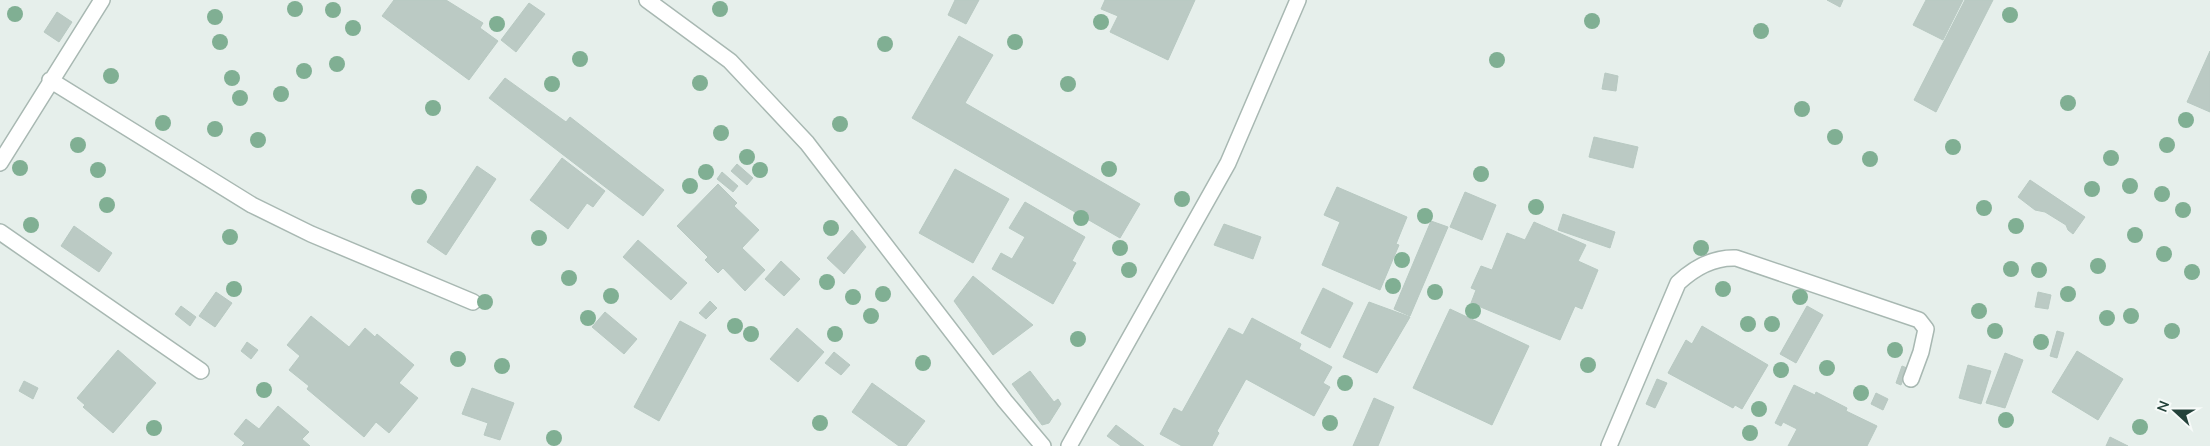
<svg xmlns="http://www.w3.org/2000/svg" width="2210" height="446" viewBox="0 0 2210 446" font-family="Mulish,sans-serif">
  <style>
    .building { fill: #bbcac4; stroke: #b8c9c2 }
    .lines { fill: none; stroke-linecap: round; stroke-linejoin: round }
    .street-casing { stroke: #a8b8b2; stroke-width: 18 }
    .street { stroke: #fff; stroke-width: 15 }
    .tree { fill: #80af93 }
  </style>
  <rect width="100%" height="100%" fill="#e6efeb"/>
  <!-- building -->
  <path class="building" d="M394,0H446L483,23L480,28L498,41L469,80L382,16Z
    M955,0H979L966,24L948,15Z
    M1105,0H1195L1168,60L1110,32L1118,16L1101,9Z
    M1827,0H1843L1840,7Z
    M1926,0H1963L1943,40L1913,25Z
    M1965,0H1993L1936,112L1914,100Z
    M529,3L545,14L516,52L501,40Z
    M57,12L72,22L59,42L44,32Z
    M959,36L993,55L965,103L1140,204L1120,238L912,118Z
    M2210,51V112L2187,102Z
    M1605,73L1618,76L1616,91L1602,89Z
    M505,78L566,122L570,117L664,190L643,216L489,98Z
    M1594,137L1638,147L1633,168L1589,157Z
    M562,158L605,191L593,207L587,203L568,229L530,200Z
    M737,164L753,178L747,185L731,171Z
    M477,166L496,179L446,255L427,242Z
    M955,169L1009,199L973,263L919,233Z
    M722,172L738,186L733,192L717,179Z
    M2030,180L2085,217L2073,234L2068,230L2066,225L2045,212L2035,210L2018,197Z
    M718,184L737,203L734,206L759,230L742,248L765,270L745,291L723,268L718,273L705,260L708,257L677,226Z
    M1337,187L1407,217L1396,244L1399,245L1380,290L1322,265L1340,222L1324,215Z
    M1465,192L1496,205L1482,240L1450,227Z
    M1025,202L1085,237L1072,261L1076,263L1053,304L992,269L1001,253L1012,259L1025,237L1009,228Z
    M1563,214L1615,232L1610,248L1558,230Z
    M1431,221L1448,227L1410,316L1394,309Z
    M1534,222L1586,245L1578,261L1598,270L1582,309L1575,306L1560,340L1471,303L1476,290L1471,288L1481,266L1492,270L1507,233L1525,240Z
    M1224,224L1261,237L1253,259L1214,245Z
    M74,226L112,253L99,272L61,246Z
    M852,230L866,247L844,274L827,258Z
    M638,240L687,283L671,300L623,257Z
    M781,261L800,279L784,296L765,279Z
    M973,276L1033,325L993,355L954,301Z
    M1323,288L1353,303L1330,348L1301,333Z
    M216,292L232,303L215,327L199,316Z
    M2038,292L2051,295L2048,309L2035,307Z
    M710,301L717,308L706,319L699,313Z
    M1369,302L1410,317L1377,373L1343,357Z
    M181,306L196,317L190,326L175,314Z
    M1807,306L1823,315L1796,363L1780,354Z
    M1450,309L1529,346L1492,425L1413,388Z
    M605,312L637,339L624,354L592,327Z
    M311,316L349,347L365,328L375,337L377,334L414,365L399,383L418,398L389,433L376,422L364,437L307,389L309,386L289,370L300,356L287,345Z
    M1252,318L1301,344L1299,349L1332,367L1323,383L1330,387L1314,416L1246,379L1217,431L1219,433L1212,446H1182L1160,434L1174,408L1182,412L1229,328L1243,335Z
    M680,321L706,335L659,421L634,407Z
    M1702,326L1768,365L1742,409L1735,405L1733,408L1668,373L1686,340L1692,344Z
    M797,328L824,352L798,382L770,359Z
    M2057,331L2064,333L2057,358L2050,356Z
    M247,342L258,350L251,359L241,351Z
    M118,350L156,383L113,433L83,407L85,405L77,398Z
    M2077,351L2123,379L2098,420L2052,392Z
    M834,352L850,365L841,375L825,363Z
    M2005,353L2023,360L2005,408L1986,403Z
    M1968,365L1991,371L1981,404L1959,398Z
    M1902,366L1907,368L1901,385L1896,383Z
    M1030,371L1054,402L1058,399L1061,404L1049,423L1042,425L1012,384Z
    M1657,379L1667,383L1655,408L1646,404Z
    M24,381L38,388L33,399L19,391Z
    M872,383L925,421L906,446H899L852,412Z
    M1794,385L1815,395L1816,392L1847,408L1846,411L1877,426L1867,446H1788L1797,429L1783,422L1781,426L1775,423Z
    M472,388L514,403L500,440L484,435L488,423L462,414Z
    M1876,393L1888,399L1883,410L1871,404Z
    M1374,398L1394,407L1378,446H1353Z
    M278,406L309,432L302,439L310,446H242L245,443L234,434L246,419L259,429Z
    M1116,425L1144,446H1121L1107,436Z
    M2110,437L2128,446H2106Z"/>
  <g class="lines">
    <!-- street casing -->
    <g class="street-casing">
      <path id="street" d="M647,0L730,61L807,143L1005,401L1043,446
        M50,80L252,205L311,234L473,302
        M0,163L102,0
        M0,232L201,371
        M1069,446L1228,163L1298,0
        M1609,446L1678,283C1694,268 1713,257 1736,258L1919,320L1926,329L1921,352L1911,379"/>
    </g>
    <!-- street -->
    <use href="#street" class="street"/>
  </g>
  <!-- trees -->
  <g class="tree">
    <circle cx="295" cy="9" r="8"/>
    <circle cx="720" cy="9" r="8"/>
    <circle cx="333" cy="10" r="8"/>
    <circle cx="15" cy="14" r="8"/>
    <circle cx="2010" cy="15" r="8"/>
    <circle cx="215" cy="17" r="8"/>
    <circle cx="1592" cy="21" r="8"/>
    <circle cx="1101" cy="22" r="8"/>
    <circle cx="497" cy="24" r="8"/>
    <circle cx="353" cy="28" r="8"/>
    <circle cx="1761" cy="31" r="8"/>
    <circle cx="220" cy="42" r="8"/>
    <circle cx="1015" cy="42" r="8"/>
    <circle cx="885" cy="44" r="8"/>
    <circle cx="580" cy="59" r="8"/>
    <circle cx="1497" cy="60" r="8"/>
    <circle cx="337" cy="64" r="8"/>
    <circle cx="304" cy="71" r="8"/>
    <circle cx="111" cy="76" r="8"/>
    <circle cx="232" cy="78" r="8"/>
    <circle cx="700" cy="83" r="8"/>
    <circle cx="552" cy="84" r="8"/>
    <circle cx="1068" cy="84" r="8"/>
    <circle cx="281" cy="94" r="8"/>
    <circle cx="240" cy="98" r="8"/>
    <circle cx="2068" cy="103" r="8"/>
    <circle cx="433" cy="108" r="8"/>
    <circle cx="1802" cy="109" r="8"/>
    <circle cx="2186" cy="120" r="8"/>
    <circle cx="163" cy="123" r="8"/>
    <circle cx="840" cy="124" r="8"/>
    <circle cx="215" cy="129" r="8"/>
    <circle cx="721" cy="133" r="8"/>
    <circle cx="1835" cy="137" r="8"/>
    <circle cx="258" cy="140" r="8"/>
    <circle cx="78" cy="145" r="8"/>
    <circle cx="2167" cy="145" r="8"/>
    <circle cx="1953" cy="147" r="8"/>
    <circle cx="747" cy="157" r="8"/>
    <circle cx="2111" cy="158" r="8"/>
    <circle cx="1870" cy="159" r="8"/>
    <circle cx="20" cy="168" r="8"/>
    <circle cx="1109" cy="169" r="8"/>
    <circle cx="98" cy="170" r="8"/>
    <circle cx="760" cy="170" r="8"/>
    <circle cx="706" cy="172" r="8"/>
    <circle cx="1481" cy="174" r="8"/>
    <circle cx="690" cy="186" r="8"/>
    <circle cx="2130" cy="186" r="8"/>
    <circle cx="2092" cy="189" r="8"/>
    <circle cx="2162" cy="194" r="8"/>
    <circle cx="419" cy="197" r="8"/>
    <circle cx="1182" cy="199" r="8"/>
    <circle cx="107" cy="205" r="8"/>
    <circle cx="1536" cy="207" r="8"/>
    <circle cx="1984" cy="208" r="8"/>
    <circle cx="2183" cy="210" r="8"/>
    <circle cx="1425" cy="216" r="8"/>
    <circle cx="1081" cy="218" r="8"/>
    <circle cx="31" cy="225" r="8"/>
    <circle cx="2016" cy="226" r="8"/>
    <circle cx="831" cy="228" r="8"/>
    <circle cx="2135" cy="235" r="8"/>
    <circle cx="230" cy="237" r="8"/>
    <circle cx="539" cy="238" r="8"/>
    <circle cx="1120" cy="248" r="8"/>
    <circle cx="1701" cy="248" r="8"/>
    <circle cx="2164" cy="254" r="8"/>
    <circle cx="1402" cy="260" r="8"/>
    <circle cx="2098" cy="266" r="8"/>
    <circle cx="2011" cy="269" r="8"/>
    <circle cx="1129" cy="270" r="8"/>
    <circle cx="2039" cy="270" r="8"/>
    <circle cx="2192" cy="272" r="8"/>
    <circle cx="569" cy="278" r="8"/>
    <circle cx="827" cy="282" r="8"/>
    <circle cx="1393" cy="286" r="8"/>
    <circle cx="234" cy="289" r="8"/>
    <circle cx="1723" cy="289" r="8"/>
    <circle cx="1435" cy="292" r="8"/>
    <circle cx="883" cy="294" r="8"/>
    <circle cx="2068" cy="294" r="8"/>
    <circle cx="611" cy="296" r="8"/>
    <circle cx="853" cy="297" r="8"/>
    <circle cx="1800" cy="297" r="8"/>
    <circle cx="485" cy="302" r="8"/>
    <circle cx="1473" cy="311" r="8"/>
    <circle cx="1979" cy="311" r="8"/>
    <circle cx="871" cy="316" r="8"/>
    <circle cx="2131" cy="316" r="8"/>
    <circle cx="588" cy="318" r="8"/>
    <circle cx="2107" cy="318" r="8"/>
    <circle cx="1748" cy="324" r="8"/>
    <circle cx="1772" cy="324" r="8"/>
    <circle cx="735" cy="326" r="8"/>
    <circle cx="1995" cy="331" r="8"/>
    <circle cx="2172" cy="331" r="8"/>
    <circle cx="751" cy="334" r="8"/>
    <circle cx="835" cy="334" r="8"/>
    <circle cx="1078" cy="339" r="8"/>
    <circle cx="2041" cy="342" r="8"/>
    <circle cx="1895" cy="350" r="8"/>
    <circle cx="458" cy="359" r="8"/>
    <circle cx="923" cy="363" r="8"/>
    <circle cx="1588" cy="365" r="8"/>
    <circle cx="502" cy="366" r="8"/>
    <circle cx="1827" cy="368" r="8"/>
    <circle cx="1781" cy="370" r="8"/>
    <circle cx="1345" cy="383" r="8"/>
    <circle cx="264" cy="390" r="8"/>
    <circle cx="1861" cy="393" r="8"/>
    <circle cx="1759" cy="409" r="8"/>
    <circle cx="2006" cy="420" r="8"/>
    <circle cx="820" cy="423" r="8"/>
    <circle cx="1330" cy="423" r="8"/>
    <circle cx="2140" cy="427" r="8"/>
    <circle cx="154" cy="428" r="8"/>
    <circle cx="1750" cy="433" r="8"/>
    <circle cx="554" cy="438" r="8"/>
  </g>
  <!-- north arrow -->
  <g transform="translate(2175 411) rotate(291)" stroke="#f7fbf9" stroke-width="4" paint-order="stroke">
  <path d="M0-4L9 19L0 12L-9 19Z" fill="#24423a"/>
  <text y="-8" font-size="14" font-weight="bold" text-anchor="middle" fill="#24423a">N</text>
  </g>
</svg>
